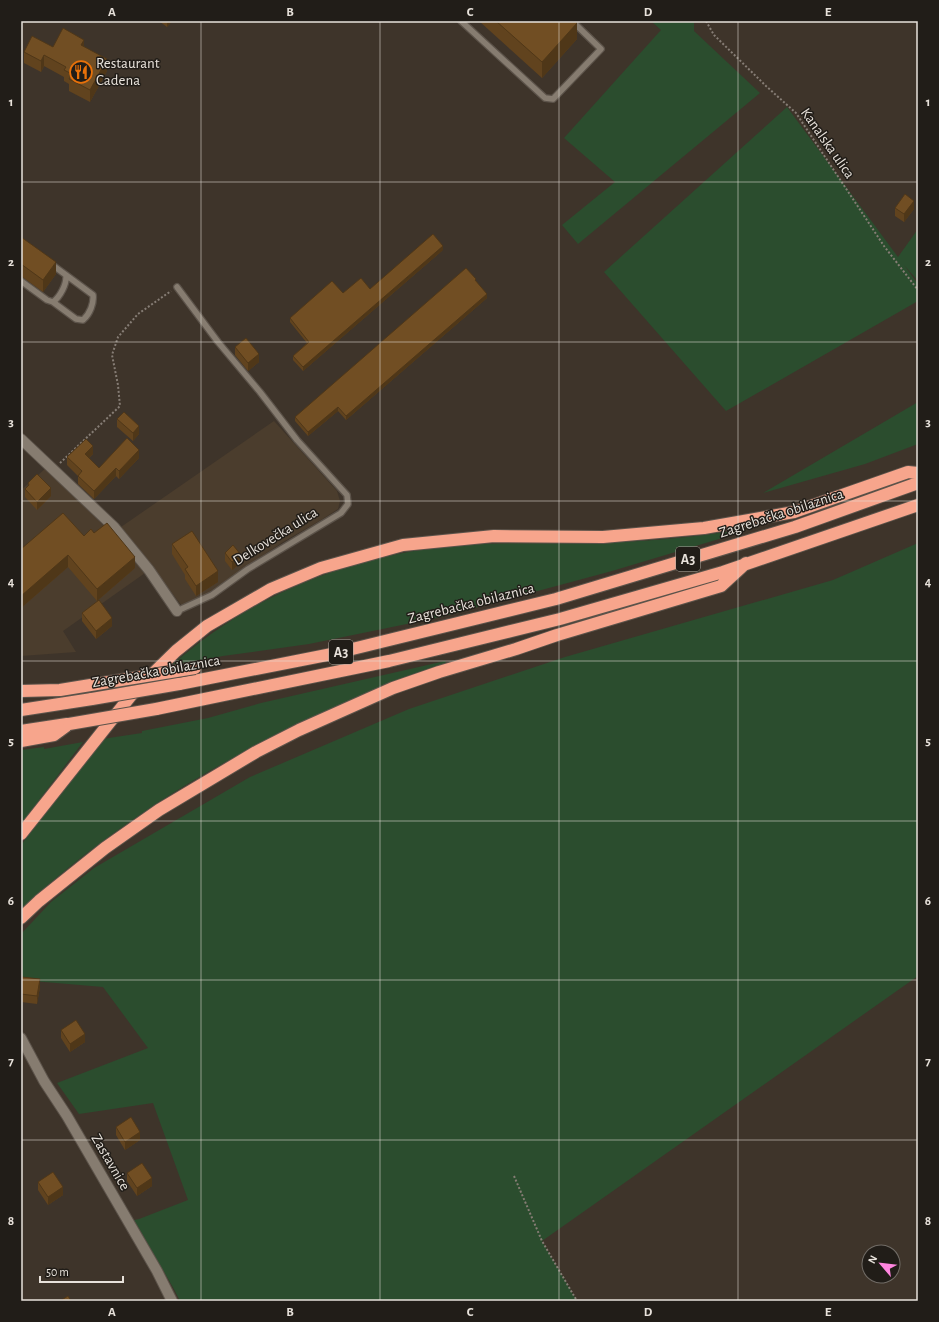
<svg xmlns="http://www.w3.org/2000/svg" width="939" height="1322" viewBox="0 0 939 1322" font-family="'Alegreya Sans',sans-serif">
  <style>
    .built { fill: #4b3d2d }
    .green { fill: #2b4d2e }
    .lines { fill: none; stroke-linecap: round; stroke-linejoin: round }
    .service-casing { stroke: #5c534a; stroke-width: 8 }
    .minor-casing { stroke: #5c534a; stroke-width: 12 }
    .motorway-casing { stroke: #5c534a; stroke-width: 14 }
    .path { stroke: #867d75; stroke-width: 2; stroke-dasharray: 2 2; stroke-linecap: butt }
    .service { stroke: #867c70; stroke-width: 5.5 }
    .minor { stroke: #867c70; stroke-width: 10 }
    .motorway { stroke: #f7a58c; stroke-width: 12 }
    .motorway-bridge-casing { stroke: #5c534a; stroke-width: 14; stroke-linecap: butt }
    .motorway-bridge { stroke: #f7a58c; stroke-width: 12 }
    .wall { fill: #61431e }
    .shaded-wall { fill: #4f3718 }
    .building { fill: #714e23; stroke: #4f3718 }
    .grid { fill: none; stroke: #e8e2db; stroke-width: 1; stroke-opacity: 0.55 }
    .labels { text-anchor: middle; stroke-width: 3; stroke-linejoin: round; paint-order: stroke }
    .shield { fill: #211d18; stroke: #aca7a0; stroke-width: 1 }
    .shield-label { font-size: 14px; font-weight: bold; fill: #e8e2db }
    .poi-label { font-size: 15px; fill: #e8e2db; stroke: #211d18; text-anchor: start }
    .street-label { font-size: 15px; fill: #e8e2db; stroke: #211d18 }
    .neatline { fill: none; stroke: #e8e2db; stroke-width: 1.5 }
    .grid-label { font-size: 13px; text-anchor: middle; font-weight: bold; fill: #e8e2db }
  </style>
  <rect width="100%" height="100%" fill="#3e342a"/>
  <!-- built -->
  <path class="built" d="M274,421L337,491L340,501L338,509L321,520L283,542L200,598L182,606L121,527Z
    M46,468L107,529L132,555L145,573L63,631L76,652L21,656V490Z"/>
  <!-- green -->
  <path class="green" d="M651,21H694V31L760,93L578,244L562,225L615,182L564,138L661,30Z
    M787,107L898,257L918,229V281L904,265L918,284V301L726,411L604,272Z
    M918,402V444L865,464L763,493Z
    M725,532L734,533L732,535L719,539L612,571L441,617L309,644L223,656L172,665C253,593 358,552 466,545C507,542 548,544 590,543C635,542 680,539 725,532Z
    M918,543V976L542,1241L577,1301H180L175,1291L134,1220L139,1219L188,1200L153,1103L79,1114L57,1083L148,1048L103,987L21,980V934L51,902L94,868L250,777L409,709L565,657L833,580Z
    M445,661L446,663C290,719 143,796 21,909V845L102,739L142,733V731L208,718L261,703Z
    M83,742L21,824V750L44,747V749Z"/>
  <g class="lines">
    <!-- service casing -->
    <g class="service-casing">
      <path id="service" d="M461,21L545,98L553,99L601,49L572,21
        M21,281L47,300L53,302C60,297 67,284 66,275L51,264
        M53,302L76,319L83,320C90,314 94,303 93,295L66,275
        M177,611L212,595L248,569L341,513L348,504L347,495L297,440L260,392L218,342L177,287"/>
    </g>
    <!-- minor casing -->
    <g class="minor-casing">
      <path id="minor" d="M21,439L114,527L149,570L177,611
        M21,1038L44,1081L67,1116L157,1271L172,1301"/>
    </g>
    <!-- motorway casing -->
    <g class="motorway-casing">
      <path id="motorway" d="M179,684L332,654L556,599L795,527L918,483
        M21,691L60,690L109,682
        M156,709L389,661L560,619L723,572L918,505
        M21,710L92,699
        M21,731L67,724
        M21,741L54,735L69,724
        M21,834L133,693L176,651L207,626L271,589L321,568L403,545L494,536L603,537L704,528L794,512L908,472L918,473
        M21,918L39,901L105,848L159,810L256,752L299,730L393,688L439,672L516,649L557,635L721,586L746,563"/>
    </g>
    <!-- path -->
    <path class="path" d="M706,21L714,35L766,86L796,113L884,246L918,290
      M60,463L120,406L118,385L112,355L118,337L138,314L171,291
      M514,1176L542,1241L577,1301"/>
    <!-- service -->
    <use href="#service" class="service"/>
    <!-- minor -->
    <use href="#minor" class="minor"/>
    <!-- motorway -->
    <use href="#motorway" class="motorway"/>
    <!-- motorway-bridge casing -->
    <g class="motorway-bridge-casing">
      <path id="motorway-bridge" d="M109,682L195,668
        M92,699L179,684
        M69,724L156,709"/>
    </g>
    <!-- motorway-bridge -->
    <use href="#motorway-bridge" class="motorway-bridge"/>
  </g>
  <!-- wall -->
  <path class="wall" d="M159,21H172L167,27Z
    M479,21H575L577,39L542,78Z
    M53,47H84L107,71L90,102L69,91V84L64,81V77L44,66L41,72L24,63V52Z
    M895,208L914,209L904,222L895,216Z
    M21,237L56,274L43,292L21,276Z
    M443,250L303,371L293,360V356L307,343L290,322V318L343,293L370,289Z
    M476,281L487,298L346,420L338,411L308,436L295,421V417Z
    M235,347L259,362L248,371L235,355Z
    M117,419L139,434L133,441L117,427Z
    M93,454L89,458L99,468L139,458L119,479L116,476L94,499L78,484V476L67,465V457Z
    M28,483L51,496L37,510L25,497V489L28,486Z
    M94,533L135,568L97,601L68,567L21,608V549L84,536Z
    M172,544L218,582L196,596L185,579V575L172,554Z
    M225,553L241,563L232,570L225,561Z
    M82,613L112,626L96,639L82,621Z
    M21,983L40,987L37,1004L21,1002Z
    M61,1030L85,1042L70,1052L61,1038Z
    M116,1127L140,1140L125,1150L116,1135Z
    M127,1173L152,1186L137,1196L127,1181Z
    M38,1182L63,1195L48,1205L38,1190Z"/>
  <!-- shaded-wall -->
  <path class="shaded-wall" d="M169,21H172L167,27V23Z
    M577,23V39L542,78V62Z
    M84,40V51L81,45Z
    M44,55V66L41,72V61Z
    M107,59V71L90,102V90Z
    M914,201V209L904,222V214Z
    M443,246V250L303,371V367Z
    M56,262V274L43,292V280Z
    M487,294V298L346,420V416Z
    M259,354V362L248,371V363Z
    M338,407V411L308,436V432Z
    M139,426V434L133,441V433Z
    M93,446V454L85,462V454Z
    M139,450V458L119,479V471Z
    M116,468V476L94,499V491Z
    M51,488V496L37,510V502Z
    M68,555V567L21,608V596Z
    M241,555V563L232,570V562Z
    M135,557V568L97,601V589Z
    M218,571V582L196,596V586Z
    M112,618V626L96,639V631Z
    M40,979V987L37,1004V996Z
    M85,1034V1042L70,1052V1044Z
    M140,1132V1140L125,1150V1142Z
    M152,1178V1186L137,1196V1188Z
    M63,1187V1195L48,1205V1197Z"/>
  <!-- building -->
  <path class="building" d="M496,21H575L577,23L542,62Z
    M63,28L84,40L81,45L107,59L90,90L69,79L72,74L64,70L66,67L44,55L41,61L24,52L32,36L53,47Z
    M905,194L914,201L904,214L895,208Z
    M433,234L443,246L303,367L293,356L309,342L290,318L332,281L343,293L361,278L370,289Z
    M21,237L56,262L43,280L21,264Z
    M466,268L476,279L475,280L487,294L346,416L338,407L308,432L295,417Z
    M246,338L259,354L248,363L235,347Z
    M124,412L139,426L133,433L117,419Z
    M127,438L139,450L119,471L116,468L94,491L78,476L82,471L67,457L86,439L93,446L85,454L99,468Z
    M37,474L51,488L37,502L25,489L29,485L28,483Z
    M63,513L84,536L91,529L94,533L107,523L135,557L97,589L68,555L21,596V549Z
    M192,531L218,571L196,586L185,569L188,567L172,544Z
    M233,545L241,555L232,562L225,553Z
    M99,600L112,618L96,631L82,613Z
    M22,977L40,979L37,996L21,994V983Z
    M76,1020L85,1034L70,1044L61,1030Z
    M131,1117L140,1132L125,1142L116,1127Z
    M142,1163L152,1178L137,1188L127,1173Z
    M53,1172L63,1187L48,1197L38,1182Z
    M68,1296L71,1301H60Z"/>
  <!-- grid -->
  <path class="grid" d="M201,21V1301M380,21V1301M559,21V1301M738,21V1301M21,182H918M21,342H918M21,501H918M21,661H918M21,821H918M21,980H918M21,1140H918"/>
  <!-- icons -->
  <defs>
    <g id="restaurant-ring" transform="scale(1.15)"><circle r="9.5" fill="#211d18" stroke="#e8710a" stroke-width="1.5"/><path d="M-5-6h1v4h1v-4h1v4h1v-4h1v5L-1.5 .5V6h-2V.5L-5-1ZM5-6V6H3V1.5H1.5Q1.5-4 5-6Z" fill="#e8710a"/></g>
  </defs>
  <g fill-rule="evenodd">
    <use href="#restaurant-ring" x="81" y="72"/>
  </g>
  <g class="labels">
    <!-- shield labels -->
    <g class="shield">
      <rect x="676" y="547" width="24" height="24" rx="3"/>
      <rect x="329" y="640" width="24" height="24" rx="3"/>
    </g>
    <g class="shield-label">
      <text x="688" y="564">A3</text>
      <text x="341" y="657">A3</text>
    </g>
    <!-- poi labels -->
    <g class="poi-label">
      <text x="96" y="68">Restaurant<tspan x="96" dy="17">Cadena</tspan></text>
    </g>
    <!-- street labels -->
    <g class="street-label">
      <text transform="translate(828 143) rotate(55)" y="5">Kanalska ulica</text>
      <text transform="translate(781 513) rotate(-18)" y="5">Zagrebačka obilaznica</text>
      <text transform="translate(275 536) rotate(-32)" y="5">Delkovečka ulica</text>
      <text transform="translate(471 603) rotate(-14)" y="5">Zagrebačka obilaznica</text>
      <text transform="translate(156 671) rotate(-10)" y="5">Zagrebačka obilaznica</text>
      <text transform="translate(111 1162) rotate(60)" y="5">Zastavnice</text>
    </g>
  </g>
  <!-- border -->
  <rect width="939" height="1322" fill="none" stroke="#211d18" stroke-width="44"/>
  <!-- north arrow -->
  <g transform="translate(881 1264) rotate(298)"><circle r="19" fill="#211d18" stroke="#716c66"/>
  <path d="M0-3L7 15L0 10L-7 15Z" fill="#ff85df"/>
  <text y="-6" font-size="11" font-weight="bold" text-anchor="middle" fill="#e8e2db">N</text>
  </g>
  <!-- scale -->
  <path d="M40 1276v6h83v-6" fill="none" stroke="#e8e2db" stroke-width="2"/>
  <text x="46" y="1276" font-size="12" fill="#e8e2db" stroke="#211d18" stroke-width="3" paint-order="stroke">50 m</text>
  <rect x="22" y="22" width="895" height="1278" class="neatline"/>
  <g class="grid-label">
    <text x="112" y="16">A</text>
    <text x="290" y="16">B</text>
    <text x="470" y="16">C</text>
    <text x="648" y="16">D</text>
    <text x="828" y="16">E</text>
    <text x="11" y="106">1</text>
    <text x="928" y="106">1</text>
    <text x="11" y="266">2</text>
    <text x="928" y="266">2</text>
    <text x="11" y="426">3</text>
    <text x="928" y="426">3</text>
    <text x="11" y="586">4</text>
    <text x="928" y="586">4</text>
    <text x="11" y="745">5</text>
    <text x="928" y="745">5</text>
    <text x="11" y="905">6</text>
    <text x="928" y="905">6</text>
    <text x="11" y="1065">7</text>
    <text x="928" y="1065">7</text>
    <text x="11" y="1225">8</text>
    <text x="928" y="1225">8</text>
    <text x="112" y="1316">A</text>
    <text x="290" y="1316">B</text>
    <text x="470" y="1316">C</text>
    <text x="648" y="1316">D</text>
    <text x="828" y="1316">E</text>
  </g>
</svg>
